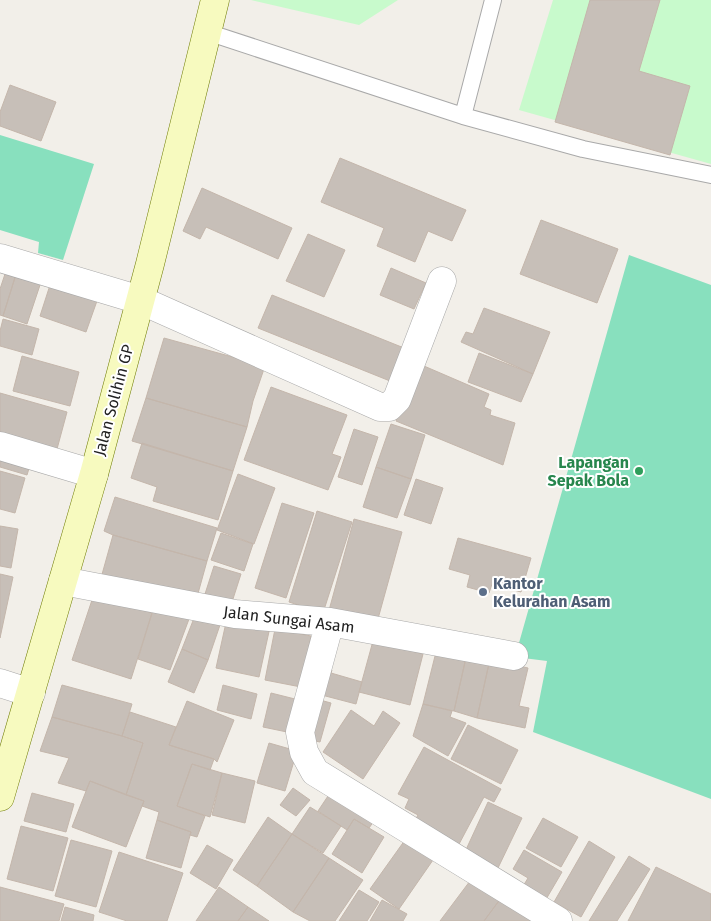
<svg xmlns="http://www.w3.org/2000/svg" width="711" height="921" viewBox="0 0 711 921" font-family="'Fira Sans',sans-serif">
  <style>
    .park { fill: #c8facc }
    .pitch { fill: #88e0be }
    .building { fill: #c7bfb8; stroke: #c4b6ab }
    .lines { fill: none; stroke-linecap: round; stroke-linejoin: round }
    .service-casing { stroke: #a9a9a9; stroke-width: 18 }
    .minor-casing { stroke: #a9a9a9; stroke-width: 29 }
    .secondary-casing { stroke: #707d05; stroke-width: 29 }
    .service { stroke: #fff; stroke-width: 16 }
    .minor { stroke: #fff; stroke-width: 28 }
    .secondary { stroke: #f7fabf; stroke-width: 28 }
    .leisure-dot { fill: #2e9e5b; stroke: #fff; stroke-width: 2 }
    .service-dot { fill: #5c6f8a; stroke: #fff; stroke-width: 2 }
    .labels { text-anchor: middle; stroke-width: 4; stroke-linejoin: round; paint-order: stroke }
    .street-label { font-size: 16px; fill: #222; stroke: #fff }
    .leisure-label { font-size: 16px; font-weight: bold; fill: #27864d; stroke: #fff; text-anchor: end }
    .service-label { font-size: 16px; font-weight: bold; fill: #4e5e75; stroke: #fff; text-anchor: start }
  </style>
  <rect width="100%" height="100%" fill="#f2efe9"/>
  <!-- park -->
  <path class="park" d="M251,0H398L359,25Z
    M553,0H711V164L519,110Z"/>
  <!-- pitch -->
  <path class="pitch" d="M0,135L94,164L63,260L38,253L39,242L0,230Z
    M629,255L711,285V799L533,732L547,661L515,657Z"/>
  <!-- building -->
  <path class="building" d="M590,0H660L639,71L690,86L670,155L555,122Z
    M10,85L56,102L41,141L0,126V112Z
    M340,158L466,210L452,241L428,231L415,262L377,246L384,228L321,202Z
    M202,188L292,228L278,259L206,227L200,239L183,231Z
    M541,220L618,249L597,303L520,274Z
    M308,234L345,250L324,297L286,281Z
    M7,268L17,271L3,316L0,315V289Z
    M391,268L426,283L414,309L380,295Z
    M17,271L42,279L27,324L3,316Z
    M51,282L98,298L86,332L40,316Z
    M272,295L414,352L400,385L258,328Z
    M484,308L550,332L533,374L461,342L466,332L473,334Z
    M3,319L39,329L32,355L0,346V331Z
    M164,338L265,366L253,401L247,427L146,398Z
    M479,353L533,374L521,402L468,382Z
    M22,356L79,372L70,406L13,391Z
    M417,363L489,394L484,407L491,410L490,415L515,423L503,465L396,421Z
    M271,387L347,415L332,454L341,457L328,490L244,460Z
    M0,393L67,412L57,449L0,433Z
    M146,398L247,427L233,471L132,441Z
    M391,424L425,435L411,479L376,467Z
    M354,429L378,437L362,485L338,477Z
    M142,443L233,471L218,520L153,501L157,487L131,478Z
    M0,454L31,462L27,475L0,467Z
    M376,467L411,479L397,518L363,507Z
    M0,471L25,478L15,513L0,509Z
    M238,474L275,488L254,544L217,530Z
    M416,479L443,488L431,524L404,515Z
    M115,497L217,528L207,561L113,535L104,531Z
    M282,503L314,513L286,598L255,588Z
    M317,511L352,522L323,613L289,602Z
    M354,519L402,532L376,626L328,614Z
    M0,526L18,529L11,568L0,566Z
    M221,533L253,544L244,571L211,560Z
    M113,535L207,561L197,597L101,578Z
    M458,538L531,558L521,592L492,584L489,593L467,587L470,575L449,569Z
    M214,566L241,574L232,602L205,594Z
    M0,574L13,577L0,638Z
    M94,594L152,613L131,679L72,660Z
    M156,608L189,619L170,670L138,659L152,613Z
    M196,613L221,622L208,660L182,649Z
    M227,618L270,627L259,677L216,668Z
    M275,629L311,636L301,687L265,680Z
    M373,641L423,654L410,705L359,692Z
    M437,648L467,653L454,711L423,704Z
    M182,649L208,660L194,693L168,682Z
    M467,653L490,659L477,718L454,711Z
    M490,659L528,668L519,706L529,708L525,728L477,718Z
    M321,667L332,670L331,673L362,682L356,704L314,693Z
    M62,685L132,704L122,736L52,717Z
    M223,685L257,694L251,719L217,710Z
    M271,693L295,699L287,732L263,727Z
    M320,700L331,703L320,742L310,740Z
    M187,701L234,720L217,762L214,759L169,745Z
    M423,704L452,711L450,717L466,723L448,756L413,736Z
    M351,710L374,726L383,711L400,723L363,779L323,752Z
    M130,712L176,727L169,745L214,759L210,770L192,764L177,806L205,816L197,837L190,835L191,832L157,820L159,812L142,806L144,801L126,795L143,743L122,736Z
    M52,717L122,736L143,743L126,795L90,781L86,791L58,783L69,758L40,751Z
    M468,725L518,750L501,784L451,759Z
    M269,743L297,751L285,791L257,783Z
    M424,747L501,789L494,802L484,797L458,846L414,822L418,815L405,808L409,799L398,794Z
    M192,764L222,773L210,817L177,806Z
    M222,773L255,781L245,823L212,815Z
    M90,781L144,801L126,847L72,827Z
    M293,788L310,800L296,816L280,805Z
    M32,793L74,804L66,832L24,821Z
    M330,793L379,814L369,828L354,819L347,830L318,811Z
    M488,802L522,818L497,870L464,854Z
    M310,807L341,826L323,853L292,834Z
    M268,817L292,834L257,886L233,870Z
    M543,818L578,837L561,867L526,848Z
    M354,819L384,837L362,873L332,854Z
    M157,820L191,832L181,868L146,858Z
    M21,826L68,838L53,891L7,879Z
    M292,834L329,858L293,912L257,886Z
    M71,840L112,851L96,907L55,896Z
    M405,840L433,860L399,909L370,889Z
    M589,841L615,857L581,917L554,902Z
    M207,845L233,860L216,889L190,873Z
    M524,850L562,872L545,901L522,888L528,878L513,869Z
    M119,852L183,873L167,921H127L99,912Z
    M629,856L650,869L617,921H589Z
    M329,858L363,880L335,921H310L293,912Z
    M656,867L711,894V921H628Z
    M473,877L501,898L484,921H440Z
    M0,887L64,904L59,921H0Z
    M219,887L248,907L238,921H196Z
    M359,890L379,902L367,921H339Z
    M501,898L531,920L530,921H484Z
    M382,900L407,914L403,921H370Z
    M65,907L94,915L93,921H61Z
    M248,907L269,921H238Z"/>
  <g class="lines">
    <!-- service casing -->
    <g class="service-casing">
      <path id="service" d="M207,32L463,116L583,149L711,175
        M463,116L493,0"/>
    </g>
    <!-- minor casing -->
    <g class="minor-casing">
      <path id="minor" d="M0,258L140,300L380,407H389L397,399L442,281
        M0,446L94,474
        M63,581L235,614L330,622L514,656
        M330,622L300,732L304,752L315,772L558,921
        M0,683L31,693"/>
    </g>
    <!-- secondary casing -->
    <g class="secondary-casing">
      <path id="secondary" d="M0,797L94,474L150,264L215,0"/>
    </g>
    <!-- service -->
    <use href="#service" class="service"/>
    <!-- minor -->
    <use href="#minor" class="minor"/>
    <!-- secondary -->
    <use href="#secondary" class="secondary"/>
  </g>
  <!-- markers -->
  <circle class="leisure-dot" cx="639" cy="471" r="5"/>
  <circle class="service-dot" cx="483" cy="592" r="5"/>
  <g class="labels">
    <!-- street labels -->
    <g class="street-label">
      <text transform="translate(113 400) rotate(-75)" y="6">Jalan Solihin GP</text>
      <text transform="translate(289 619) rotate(7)" y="6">Jalan Sungai Asam</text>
    </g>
    <!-- leisure labels -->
    <g class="leisure-label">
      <text x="629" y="468">Lapangan<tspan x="629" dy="18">Sepak Bola</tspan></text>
    </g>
    <!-- service labels -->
    <g class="service-label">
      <text x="493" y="589">Kantor<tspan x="493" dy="18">Kelurahan Asam</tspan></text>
    </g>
  </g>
</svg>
